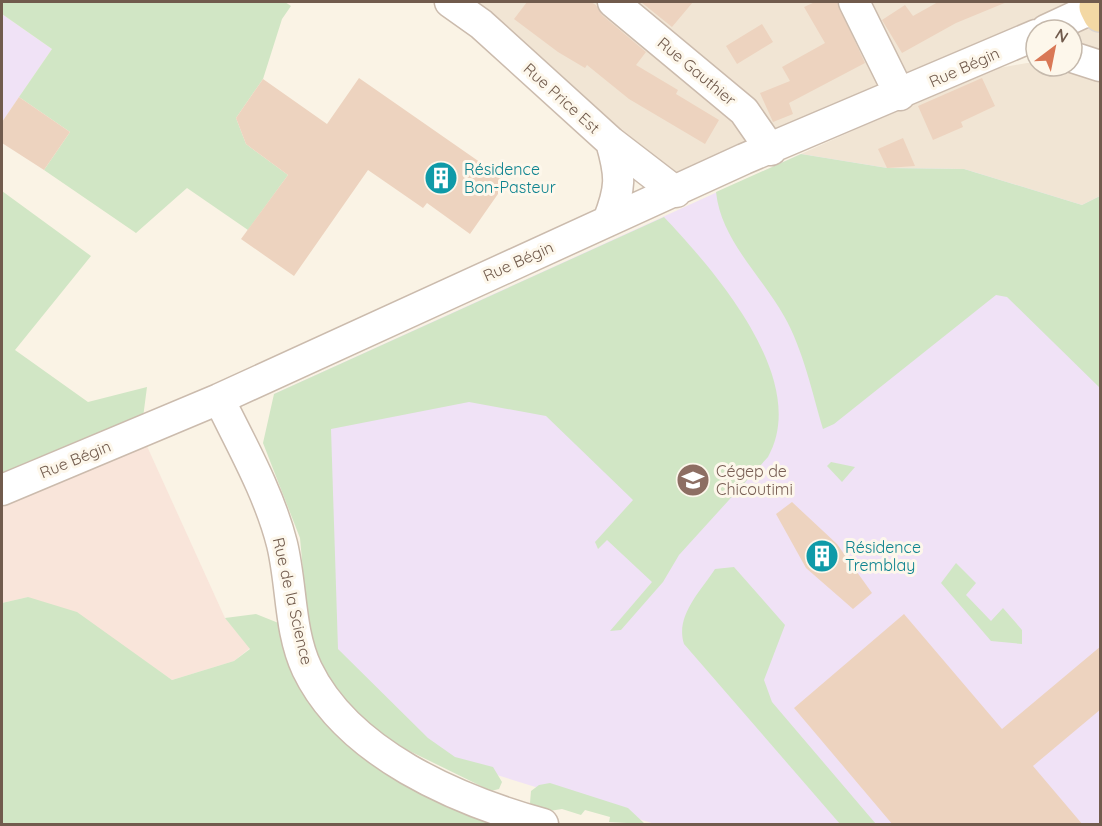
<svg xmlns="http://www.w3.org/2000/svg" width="1102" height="826" viewBox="0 0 1102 826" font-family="Quicksand,sans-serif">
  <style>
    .residential { fill: #f1e5d4 }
    .commercial { fill: #f9e5da }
    .education { fill: #f0e2f6 }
    .green { fill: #d1e6c5 }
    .building { fill: #edd3bf }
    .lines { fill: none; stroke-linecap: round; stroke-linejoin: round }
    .minor-casing { stroke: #cbbbad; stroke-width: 33 }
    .major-casing { stroke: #dad4d1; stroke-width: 36 }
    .minor { stroke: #fff; stroke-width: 30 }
    .major { stroke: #f3d8a4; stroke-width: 33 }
    .labels { text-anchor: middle; stroke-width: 6; stroke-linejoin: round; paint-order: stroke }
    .street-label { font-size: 16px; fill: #715b4d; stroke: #fdf7eb }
    .culture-label { font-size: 16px; fill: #0d838f; stroke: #fdf7eb; text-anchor: start }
    .education-label { font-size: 16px; fill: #785e54; stroke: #fdf7eb; text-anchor: start }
  </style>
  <rect width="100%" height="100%" fill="#faf3e5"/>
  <!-- residential -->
  <path class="residential" d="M450,2H1100V66L1072,57V30H1036V53L1003,49L676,192Z
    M1027,63H1036V66H1072L1100,76V196L1082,205L964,169L887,168L801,154L988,70Z"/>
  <!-- commercial -->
  <path class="commercial" d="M141,433L225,618L250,648L234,661L172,680L132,652L28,597L2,603V490Z"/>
  <!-- education -->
  <path class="education" d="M2,14L52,49L2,122Z
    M801,154L887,168L964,169L1082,205L1100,196V824H655L416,750L345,696L312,582L274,394Z"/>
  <!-- green -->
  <path class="green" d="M2,2H285L291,6L282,19L263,79L236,118L246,144L288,175L248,230L187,188L136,233L44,170L70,132L19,97L52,49L2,14Z
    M801,154L887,168L964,169L1082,205L1100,196V388L1007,297L996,295L834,424L823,429C812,392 803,349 784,316C761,275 721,240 716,192Z
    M2,191L91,256L15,350L88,402L147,387L141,433L2,490Z
    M664,217C714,270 811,380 768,457L679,555L663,582L621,630L610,631L652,582L607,540L598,549L595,542L633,500L546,416L469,402L331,429L338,649L428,738L455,757L493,767L502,782L499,789L491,791L383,738L334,692L309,637L300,538L263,443L274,394Z
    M831,462L855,467L842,482L827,466Z
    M956,563L976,583L966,595L991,621L1003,608L1022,630V644L991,641L941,583Z
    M734,567L785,625L764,680L772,702L876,824H840L684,644C675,616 700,592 715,569Z
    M28,597L77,612L172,680L234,661L250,649L225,618L256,614L281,624L358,733L543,824H2V603Z
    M550,783L628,808L645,824L609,822L610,817L585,810L581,815L562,809L537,813L530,803L531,791L539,785Z"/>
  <!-- building -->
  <path class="building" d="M527,2H591L596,5L602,15L646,52L636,65L678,90L676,94L719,120L705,144L629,99L587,65L585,68L558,52L514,19Z
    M641,2H693L672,27Z
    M815,2H837L865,63L789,103L793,114L773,122L760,93L790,81L782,67L825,43L804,7Z
    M938,2H1007L956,23L902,53L882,20L905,5L913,16Z
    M762,24L773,42L737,64L726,46Z
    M359,78L507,181L470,234L427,203L423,208L368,170L294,276L241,239L288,175L246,144L236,118L263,79L327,124Z
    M982,78L995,106L961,122L963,127L933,140L918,106Z
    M19,97L70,132L44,170L2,143V122Z
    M903,138L915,166L887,168L878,149Z
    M792,502L837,544L872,593L853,609L806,568L776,514Z
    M904,614L1002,729L1101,646V709L1033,766L1083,825H893L794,708Z"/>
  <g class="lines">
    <!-- minor casing -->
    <g class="minor-casing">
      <path id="minor" d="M450,2L481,24L611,142L676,192
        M613,2L744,111L771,150
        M854,2L900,95
        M1046,30L1100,5
        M1072,57L1100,66
        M608,221C621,188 621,176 611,142
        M219,399C242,446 269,493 282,544C292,585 289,631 307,669C348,754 457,800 543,824
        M2,490L219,399L744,159L1036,35"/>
    </g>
    <!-- major casing -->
    <g class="major-casing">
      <path id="major" d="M1098,2L1096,7L1100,15"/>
    </g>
    <!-- minor -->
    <use href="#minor" class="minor"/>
    <!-- major -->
    <use href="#major" class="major"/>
  </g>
  <!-- icons -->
  <defs>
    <g id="building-disc" transform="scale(1.725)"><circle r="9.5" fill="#0f9aa8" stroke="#fdf7eb"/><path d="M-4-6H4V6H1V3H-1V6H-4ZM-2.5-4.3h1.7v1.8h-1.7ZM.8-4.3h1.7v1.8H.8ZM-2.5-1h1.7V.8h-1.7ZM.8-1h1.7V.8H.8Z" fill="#fff"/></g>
    <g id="university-disc" transform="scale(1.725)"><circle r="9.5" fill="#8d6e63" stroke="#fdf7eb"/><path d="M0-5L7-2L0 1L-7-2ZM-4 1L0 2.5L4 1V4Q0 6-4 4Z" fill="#fff"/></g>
  </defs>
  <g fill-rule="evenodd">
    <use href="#building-disc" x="441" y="178"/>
    <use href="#university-disc" x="693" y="480"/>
    <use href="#building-disc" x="822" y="556"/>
  </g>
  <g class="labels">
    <!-- street labels -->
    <g class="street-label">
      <text transform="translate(964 67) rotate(-24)" y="6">Rue Bégin</text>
      <text transform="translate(697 71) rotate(40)" y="6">Rue Gauthier</text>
      <text transform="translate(562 98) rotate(42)" y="6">Rue Price Est</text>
      <text transform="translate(518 261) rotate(-24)" y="6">Rue Bégin</text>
      <text transform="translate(75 459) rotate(-22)" y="6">Rue Bégin</text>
      <text transform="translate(293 601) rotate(77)" y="6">Rue de la Science</text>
    </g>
    <!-- culture labels -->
    <g class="culture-label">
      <text x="464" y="175">Résidence<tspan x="464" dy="18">Bon-Pasteur</tspan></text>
      <text x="845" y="553">Résidence<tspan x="845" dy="18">Tremblay</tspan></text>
    </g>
    <!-- education labels -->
    <g class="education-label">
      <text x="716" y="477">Cégep de<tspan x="716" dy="18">Chicoutimi</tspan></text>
    </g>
  </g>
  <!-- border -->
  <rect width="1102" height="826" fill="none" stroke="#715b4d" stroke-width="6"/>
  <!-- north arrow -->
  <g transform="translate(1054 48) rotate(32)"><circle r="28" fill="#fdf7eb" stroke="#c5b9ac" stroke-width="1.5"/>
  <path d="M0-4.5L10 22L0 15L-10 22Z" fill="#d97856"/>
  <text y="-9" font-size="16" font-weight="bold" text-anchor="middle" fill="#715b4d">N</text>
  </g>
</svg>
